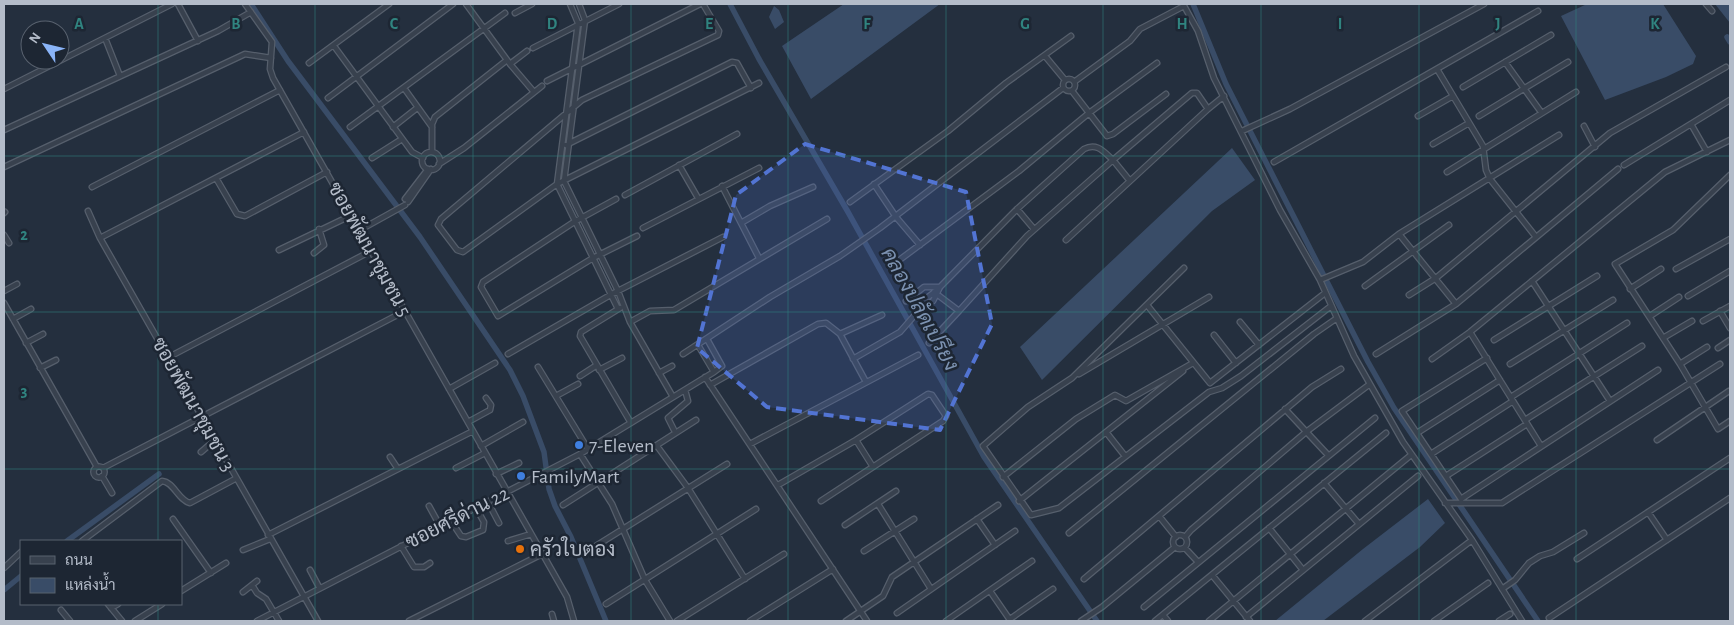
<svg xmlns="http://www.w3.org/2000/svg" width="1734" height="625" viewBox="0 0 1734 625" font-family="'Alegreya Sans',Sarabun,sans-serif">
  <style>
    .water { fill: #394c67 }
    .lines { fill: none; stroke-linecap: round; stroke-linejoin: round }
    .canal { stroke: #394c67; stroke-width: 5.5 }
    .minor-casing { stroke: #565f6c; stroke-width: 7 }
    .minor { stroke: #38414e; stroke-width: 4.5 }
    .marked { fill: #5274d3; fill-opacity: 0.2; stroke: #5274d3; stroke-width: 4; stroke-dasharray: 10 6; stroke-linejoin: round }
    .grid { fill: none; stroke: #308480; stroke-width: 1; stroke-opacity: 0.55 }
    .shop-dot { fill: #3f7fe0; stroke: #1d2633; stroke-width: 2 }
    .food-dot { fill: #e8710a; stroke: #1d2633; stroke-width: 2 }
    .labels { text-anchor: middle; stroke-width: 5; stroke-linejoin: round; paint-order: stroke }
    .street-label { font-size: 20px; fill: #b4bcc9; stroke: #1d2633 }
    .poi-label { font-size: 20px; fill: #b4bcc9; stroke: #1d2633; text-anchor: start }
    .water-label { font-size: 21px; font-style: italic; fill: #7c92b1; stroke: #1d2633 }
    .grid-label { font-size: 16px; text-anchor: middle; font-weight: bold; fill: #308480; stroke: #1d2633; stroke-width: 5; stroke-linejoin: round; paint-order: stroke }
  </style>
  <rect width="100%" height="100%" fill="#242f3e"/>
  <!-- water -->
  <path class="water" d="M844,4H940L811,99L782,46Z
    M1587,4H1663L1696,56L1693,64L1666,77L1605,100L1561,16Z
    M1715,4H1730V23Z
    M774,6L779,10L784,22L775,29L769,17Z
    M1232,148L1255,180L1212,211L1042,380L1020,347Z
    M1428,499L1445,523L1420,547L1323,621H1275L1363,549Z"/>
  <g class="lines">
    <!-- canal -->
    <path class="canal" d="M251,4L288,61L420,237L510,370L523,396L544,452L549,489L555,506L571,537L606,621
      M730,4L759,59L848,212L984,457L1097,621
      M1193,4L1226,84L1368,362L1394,408L1538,621
      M1727,37L1730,42
      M67,541L159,474
      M4,590L21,576"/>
    <!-- minor casing -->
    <g class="minor-casing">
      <path id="minor" d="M178,4L198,41
        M245,4L272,42L270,69L273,78L567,597L574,621
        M466,4L510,64L534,92
        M570,4L578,23L557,184L618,309
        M579,4L585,20L564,181L618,291L630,322L673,397
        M703,4L719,31L718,35L582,100L441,219L438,225L457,250L463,252L557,184L759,83
        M1183,4L1198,31L1214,78L1280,210L1320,280L1354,356L1403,442L1472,540L1522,621
        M1706,4L1712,11
        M515,13L532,4
        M105,38L120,76
        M334,46L412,152L423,158
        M533,48L619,4
        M1045,56L1065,80
        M1505,62L1541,112
        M309,63L389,4
        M510,64L527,51
        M1437,69L1483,146L1486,170L1490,179L1536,237
        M1063 85a6 6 0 1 1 12 0a6 6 0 1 1-12 0Z
        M547,81L700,4
        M1074,82L1130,41L1140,29L1184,6
        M1463,87L1551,35
        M404,88L432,127
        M4,89L172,4
        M1072,91L1107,136L1113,134L1166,94
        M328,98L453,4
        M1418,116L1453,96
        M1479,116L1568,62
        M1691,124L1707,152
        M1584,126L1595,147
        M350,127L505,13
        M393,127L417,108
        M4,130L218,31L251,12
        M1242,131L1290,109L1484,4
        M1433,144L1469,123
        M566,145L732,62L737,63L751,88
        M432,152V124L435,117L507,60
        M422 161a9 9 0 1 1 18 0a9 9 0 1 1-18 0Z
        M372,158L402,139
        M1274,162L1538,11
        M439,164L464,148L542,86
        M679,165L698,198
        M1624,165L1730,100
        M4,167L245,54L271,58
        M1447,172L1576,92
        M216,178L237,214L245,216L327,172
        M1130,181L1208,109
        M874,184L896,217L920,245
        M722,186L759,258
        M92,187L280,90
        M625,195L737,134
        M405,199L428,169
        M616,199L574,222L483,282L481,287L498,316L593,258L637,236
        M408,202L431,169
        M850,202L948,131L1006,83L1071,36
        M1017,209L1034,229
        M88,211L100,238L318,621
        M4,213L5,212
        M741,223L770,206L813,187
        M643,228L759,168
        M360,230L405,205
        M1399,234L1456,304
        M4,235L9,243
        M100,238L304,132
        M279,250L352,215
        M314,253L324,245L319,229
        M894,264L1019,171L1089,113L1157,63
        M1184,268L1072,378L1028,407L983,446L1031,515L1059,508L1209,392L1222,388L1241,376L1331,306
        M1676,269L1730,239
        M1320,280L1363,262L1399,234L1559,135
        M1532,281L1610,401
        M1365,286L1449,225
        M1630,289L1661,269
        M4,291L17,284
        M1409,295L1436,278L1610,133L1726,67
        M1688,296L1730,271
        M928,297L936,291
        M906,301L924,287H940
        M933,301L940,287L1017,209L1084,149C1097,142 1104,152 1113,160L1192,93H1197L1208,109L1224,96
        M4,303L97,467
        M1147,305L1210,383L1325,293
        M620,308L581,332L580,336L631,423
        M921,308L929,305
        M959,311L1027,236L1113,160L1130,181L1066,240
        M1720,311L1730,328
        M1650,316L1679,297
        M13,319L31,309
        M1703,321L1730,306
        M630,322L650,311L674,310L827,219
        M1240,322L1259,345
        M1470,332L1541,446
        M840,334L866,382
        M1214,335L1236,363
        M1663,338L1692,321
        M1494,340L1597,276
        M26,343L43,334
        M929,343L959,311L934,292
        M698,345L714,372
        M1707,347L1680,364L1615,264L1673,230L1730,175
        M1718,348L1730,340
        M508,354L612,294L723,237
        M683,354L770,297L840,256L880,228L1063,88
        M1376,354L1456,304L1618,169
        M169,357L371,251
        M1487,358L1402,411L1461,499L1658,370
        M853,359L900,332L921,308L924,301
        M1432,359L1470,332L1665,172L1730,140
        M1510,364L1613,300
        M1680,364L1718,429L1730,421
        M538,367L588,449
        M40,368L56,360
        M599,370L622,358
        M659,373L672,366
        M1079,374L1209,297
        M580,376L597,365
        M705,377L867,621
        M710,385L818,324L826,323L840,334L882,315
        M449,389L495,363
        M556,396L578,384
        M1511,397L1627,323
        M1285,409L1328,455
        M1525,420L1642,346
        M468,422L490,410L491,405L486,398
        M674,430L668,418L688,401L685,390
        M1106,432L1125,456
        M1417,433L1500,380
        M856,440L873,467
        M1657,440L1729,391
        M750,444L918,355
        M481,446L523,422
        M657,446L688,488L745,579
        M201,452L215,440
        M580,454L612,504L645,580L670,621
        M1431,454L1513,401
        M390,457L398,469
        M93.5 472a5.5 5.5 0 1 1 11 0a5.5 5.5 0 1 1-11 0Z
        M103,468L405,311
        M456,468L485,453
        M496,474L519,463
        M102,476L112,493
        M1446,476L1527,424
        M1003,477L1076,419L1115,395L1126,401L1193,363
        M1324,483L1359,524
        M778,485L856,440L928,394L932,395L946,416L943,421L821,501
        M1019,501L1183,371
        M488,502L499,523
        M1445,503H1502L1720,364
        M878,504L931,589
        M563,505L696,420
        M429,506L440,526
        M1648,512L1667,540
        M1159,516L1176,537
        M173,519L211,573
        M977,519L995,545
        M451,521L461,536L466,537L483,530L484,522L476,508
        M845,525L896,491
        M1269,528L1303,570
        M1069,533L1314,334L1337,318
        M268,535L473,431
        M1173 542a7 7 0 1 1 14 0a7 7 0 1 1-14 0Z
        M1185,537L1191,530L1306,432L1370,384
        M82,541L162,481C174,482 178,500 190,503L235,479
        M508,541L531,534
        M401,546L414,567H424L430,563
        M1185,548L1198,562
        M243,550L270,539
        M864,551L914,519
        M583,554L727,464
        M1577,559L1730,458
        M4,568L21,552
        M310,570L319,587
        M1212,575L1250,621
        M1084,579L1312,387L1341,369
        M252,585L257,593L266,599L279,621
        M1502,589L1515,580L1529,563L1540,556L1553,552L1584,533
        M181,591L226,563
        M990,591L1010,620
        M243,592L257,581
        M108,604L122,621
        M606,604L756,509
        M1144,607L1375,418
        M111,608L118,604
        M61,610L70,621
        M897,613L1015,531
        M552,614L554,621
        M1163,615L1168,621
        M1246,617L1418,476
        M1549,618L1730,498
        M1010,619L1053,589
        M135,621L162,604
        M257,621L580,454L714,372L722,366L707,339
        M409,621L542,554
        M677,621L784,554
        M750,621L833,569
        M846,621L883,596L892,577L998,505
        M946,621L1032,561
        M1081,621L1102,607L1175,547
        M1155,621L1386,433
        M1209,621L1411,455
        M1365,621L1472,540
        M1434,621L1488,583
        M1499,621L1510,614"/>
    </g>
    <!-- minor -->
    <use href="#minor" class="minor"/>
  </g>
  <!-- marked area -->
  <path class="marked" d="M805,144L966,192L992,324L940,430L767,407L697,348L736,195Z"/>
  <!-- grid -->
  <path class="grid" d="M158,4V541M315,4V621M473,4V621M631,4V621M788,4V621M946,4V621M1103,4V621M1261,4V621M1419,4V621M1576,4V621M4,156H1730M4,312H1730M4,469H1730M158,604V621"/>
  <!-- markers -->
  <g class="shop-dot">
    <circle cx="579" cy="445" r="5"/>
    <circle cx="521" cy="476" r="5"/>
  </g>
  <circle class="food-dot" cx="520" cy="549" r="5"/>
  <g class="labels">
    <!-- street labels -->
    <g class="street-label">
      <text transform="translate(370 249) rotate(61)" y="7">ซอยพัฒนาชุมชน 5</text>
      <text transform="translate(194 404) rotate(61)" y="7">ซอยพัฒนาชุมชน 3</text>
      <text transform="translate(457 517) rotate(-27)" y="7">ซอยศรีด่าน 22</text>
    </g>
    <!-- poi labels -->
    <g class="poi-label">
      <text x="589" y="452">7-Eleven</text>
      <text x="531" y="483">FamilyMart</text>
      <text x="530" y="556">ครัวใบตอง</text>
    </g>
    <!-- water labels -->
    <g class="water-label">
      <text transform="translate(920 309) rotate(61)" y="7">คลองปลัดเปรียง</text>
    </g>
  </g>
  <g class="grid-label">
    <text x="79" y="29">A</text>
    <text x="236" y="29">B</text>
    <text x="394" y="29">C</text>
    <text x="552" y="29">D</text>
    <text x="709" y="29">E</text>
    <text x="867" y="29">F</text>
    <text x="1025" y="29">G</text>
    <text x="1182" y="29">H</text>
    <text x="1340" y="29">I</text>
    <text x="1498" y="29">J</text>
    <text x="1655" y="29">K</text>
    <text x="24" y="240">2</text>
    <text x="24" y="396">3</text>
  </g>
  <!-- border -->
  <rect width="1734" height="625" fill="none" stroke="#b4bcc9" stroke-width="10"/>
  <!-- legend -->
  <rect x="20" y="540" width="162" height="65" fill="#1d2633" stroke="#59626f"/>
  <rect x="30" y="556" width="25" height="8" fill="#38414e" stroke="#59626f"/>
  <text x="65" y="565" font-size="15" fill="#b4bcc9">ถนน</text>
  <rect x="30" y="578" width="25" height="15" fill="#394c67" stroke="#59626f"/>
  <text x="65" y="590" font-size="15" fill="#b4bcc9">แหล่งน้ำ</text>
  <!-- north arrow -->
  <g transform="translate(45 45) rotate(305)"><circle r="24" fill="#1d2633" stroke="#59626f"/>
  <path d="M0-4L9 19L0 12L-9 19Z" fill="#8ab4f8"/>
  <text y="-8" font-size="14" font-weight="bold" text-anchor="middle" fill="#b4bcc9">N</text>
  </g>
</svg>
